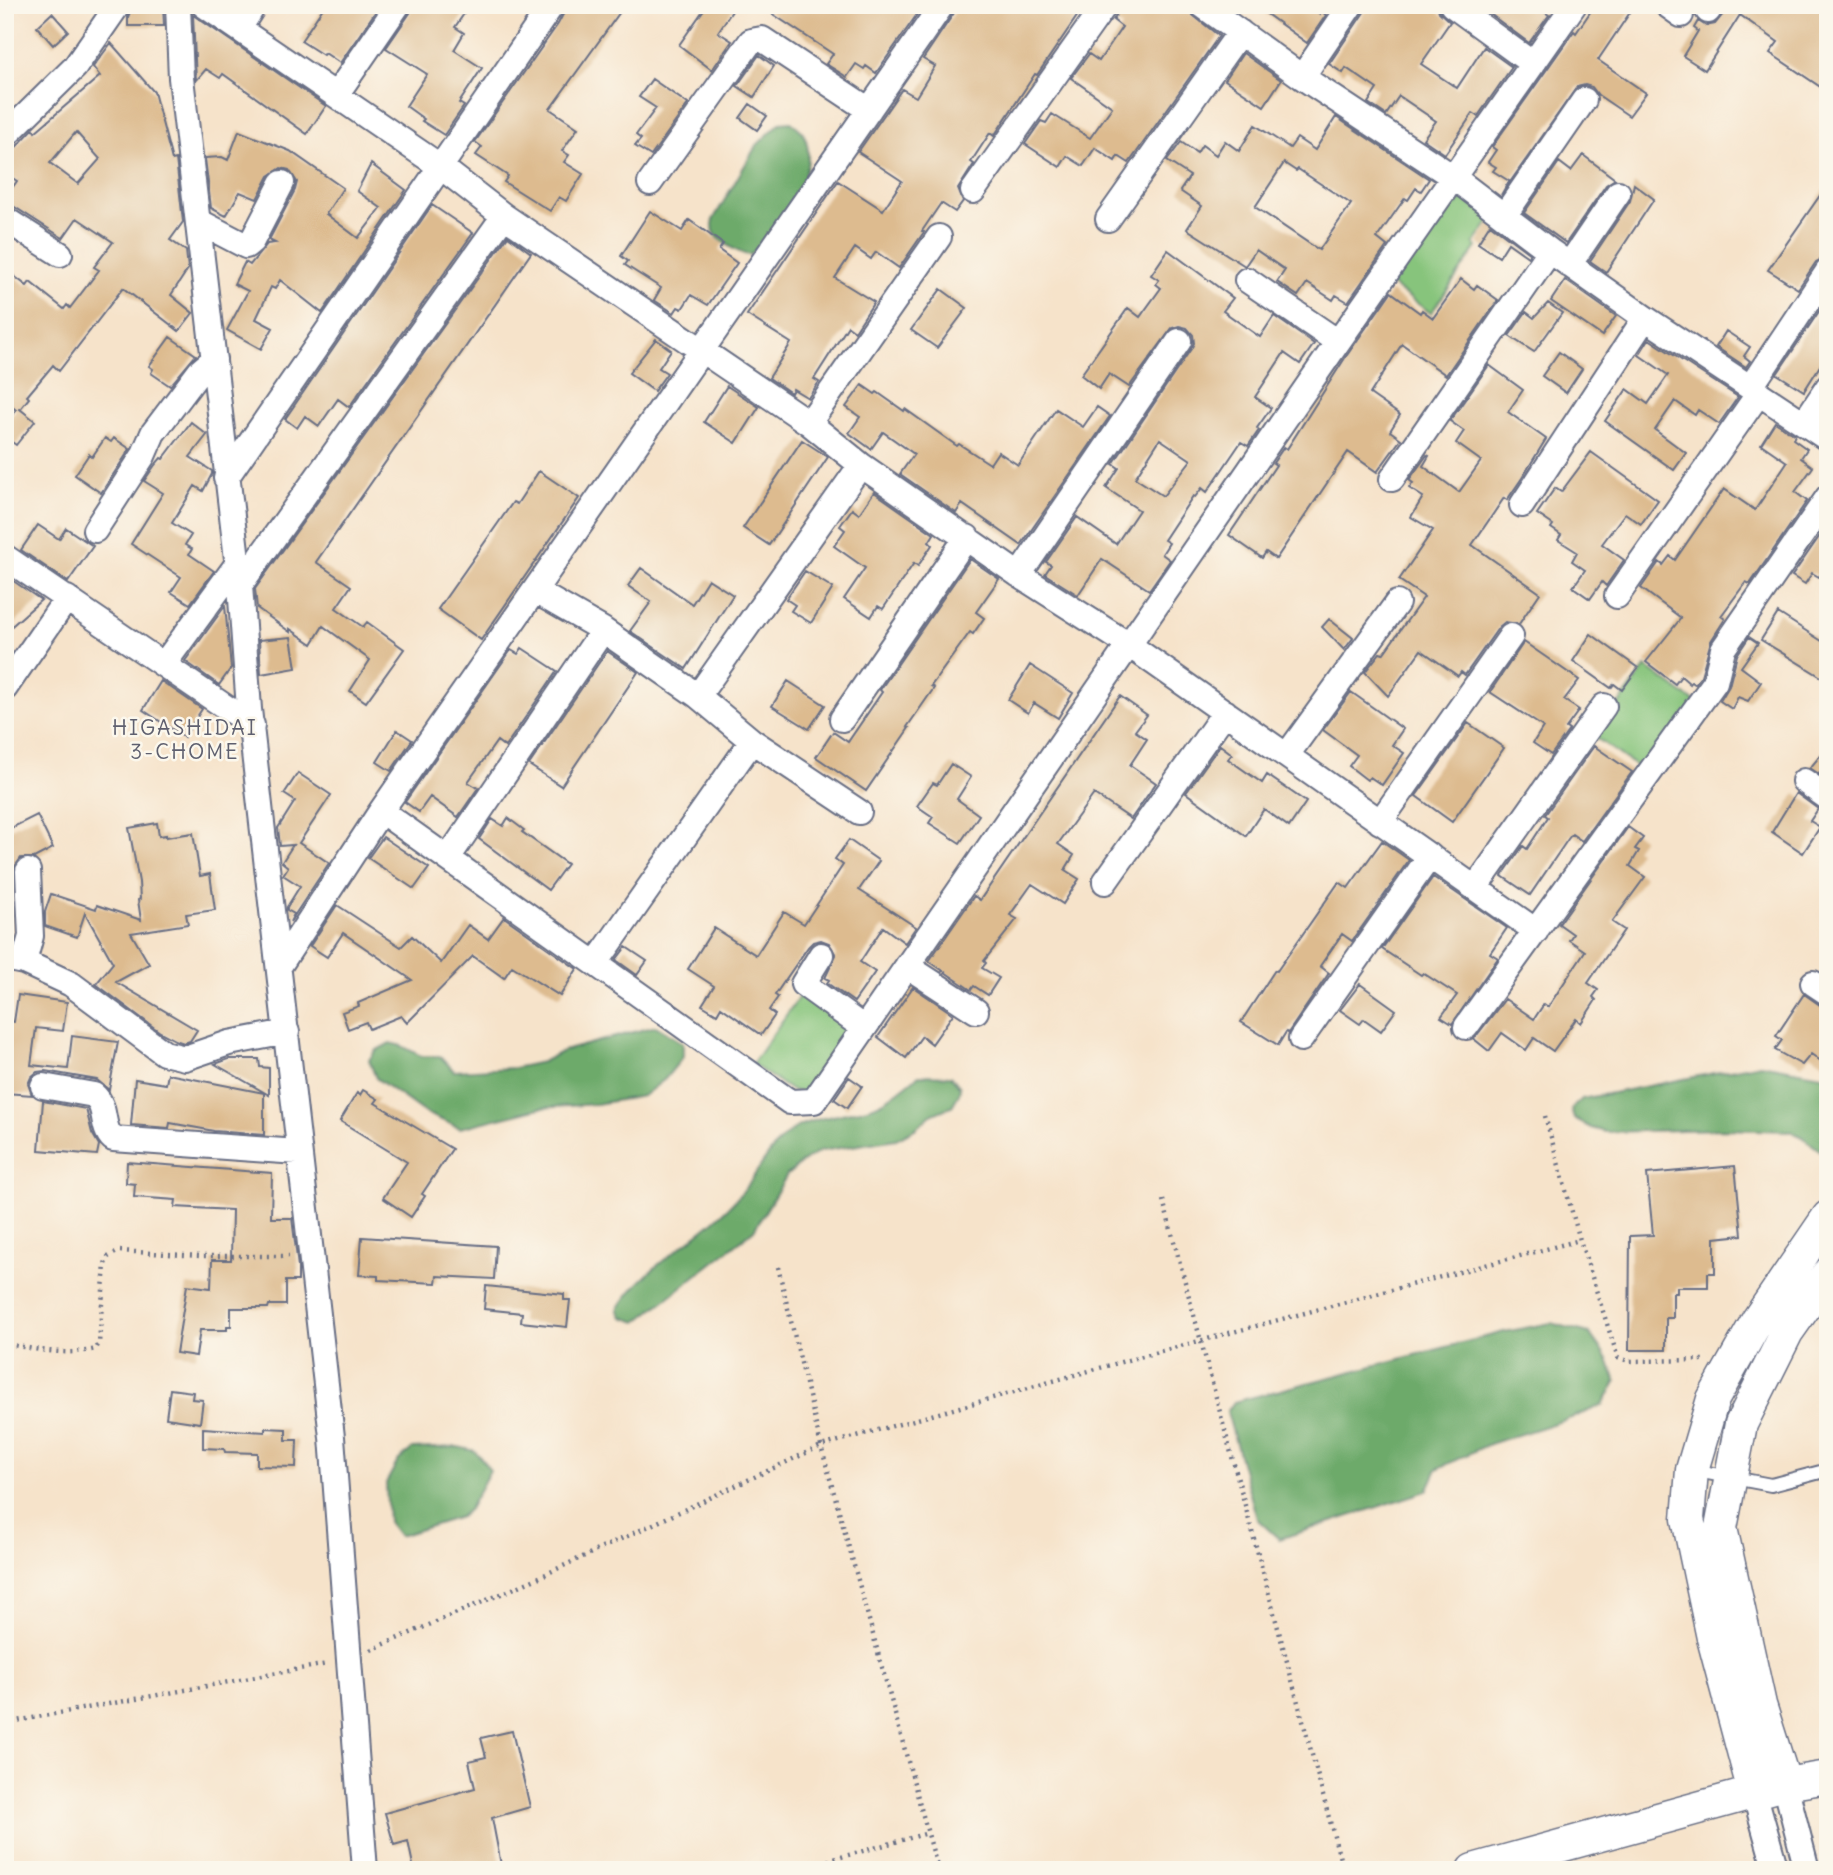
<svg xmlns="http://www.w3.org/2000/svg" width="1833" height="1875" viewBox="0 0 1833 1875" font-family="Delius,sans-serif">
  <style>
    .green { fill: #87c47b; stroke: #517a6c; stroke-width: 2 }
    .forest { fill: #6daa6b; stroke: #446c64; stroke-width: 2 }
    .building { fill: #ddbb8f; fill-rule: evenodd }
    .lines { fill: none; stroke-linecap: round; stroke-linejoin: round }
    .service-casing { stroke: #686e84; stroke-width: 16 }
    .minor-casing { stroke: #686e84; stroke-width: 28 }
    .tertiary-casing { stroke: #686e84; stroke-width: 35 }
    .path { stroke: #686e84; stroke-width: 4.5; stroke-dasharray: 2 5; stroke-linecap: butt }
    .service { stroke: #fff; stroke-width: 12 }
    .minor { stroke: #fff; stroke-width: 24 }
    .tertiary { stroke: #fff; stroke-width: 32 }
    .labels { text-anchor: middle; stroke-width: 5; stroke-linejoin: round; paint-order: stroke }
    .neighbourhood-label { font-size: 21px; letter-spacing: 2px; fill: #5f606f; stroke: #fbf7ec }
  </style>
  <rect width="100%" height="100%" fill="#fbf7ec"/>
  <filter id="ink" filterUnits="userSpaceOnUse"><feTurbulence type="fractalNoise" baseFrequency=".0143" numOctaves="2"/><feDisplacementMap in="SourceGraphic" scale="14" xChannelSelector="R" yChannelSelector="G"/><feConvolveMatrix kernelMatrix="1 2 1 2 8 2 1 2 1" color-interpolation-filters="sRGB"/></filter>
  <filter id="wash" filterUnits="userSpaceOnUse"><feTurbulence type="fractalNoise" baseFrequency=".00686" numOctaves="4" result="noise"/><feDisplacementMap in="SourceGraphic" scale="28" xChannelSelector="R" yChannelSelector="G"/><feGaussianBlur stdDeviation="1.57" result="paint"/><feColorMatrix in="noise" values="0 0 0 0 0 0 0 0 0 0 0 0 0 0 0 0 0 1.4 0 .05"/><feComposite in="paint" operator="in"/></filter>
  <g filter="url(#wash)">
    <rect width="100%" height="100%" fill="#f6e3ca"/>
    <!-- green -->
    <path class="green" d="M1463,197L1492,218L1474,244L1477,247L1431,313L1390,284L1450,200L1457,205Z
      M1646,667L1695,702L1644,772L1595,737Z
      M801,994L856,1031L812,1092L792,1091L752,1064Z"/>
    <!-- forest -->
    <path class="forest" d="M791,122C795,125 801,129 803,133C823,171 778,232 750,255C740,254 719,242 714,232C713,230 713,221 713,220L756,146L780,123Z
      M656,1026L683,1043V1057L665,1079L643,1096L596,1104L540,1108L460,1128L425,1113L376,1078L369,1060L375,1051L390,1043L402,1046L421,1056H440L454,1071L514,1068L542,1062L563,1051Z
      M1760,1064L1828,1076V1152L1826,1155L1801,1136L1790,1131L1723,1129L1606,1132L1591,1128L1574,1119L1571,1109L1582,1099Z
      M919,1075L951,1076L960,1087L959,1094L952,1106L931,1115L915,1129L896,1139L821,1151L805,1160L787,1175L754,1230L637,1322L622,1317L618,1309C647,1262 703,1238 739,1196C758,1174 771,1142 797,1127C815,1117 850,1114 870,1107C888,1102 904,1086 919,1075Z
      M1551,1323L1589,1333L1608,1359L1616,1382L1603,1405L1571,1418L1489,1444L1437,1469L1427,1491L1279,1539L1257,1519L1227,1412L1234,1402L1504,1332Z
      M458,1447L475,1451L490,1470L469,1509L460,1517L399,1536L388,1522L386,1483L398,1461L412,1449Z"/>
    <g id="blocks">
      <!-- building -->
      <path class="building" d="M133,5H163L164,26H128V17Z
        M325,5H380L340,63L325,53L323,55L301,41Z
        M413,5H470L455,27L464,33L454,50L482,68L459,103L464,106L444,135L422,121L424,119L406,106L427,74L386,48L410,13Z
        M568,5H625L550,109L578,128L562,151L569,155L564,162L583,174L566,201L559,197L550,211L504,182L508,176L476,155L482,147L475,142L558,24Z
        M707,5H736L718,32L732,41L712,70L679,45Z
        M759,5H907L918,13L876,73L866,66L864,69L856,64L847,77L826,64L833,54Z
        M957,5H1071L1080,12L1037,75L1035,74L994,136L990,133L971,162L974,164L958,189L963,201L955,212L941,203L922,231L924,232L899,268L876,252L871,259L855,248L835,278L874,302L855,331L848,326L814,379L819,382L808,398L793,389L791,393L769,378L791,343L747,315L838,181L883,210L902,181L858,152L902,89L916,97L935,66L923,59L954,13Z
        M1123,5H1180L1219,36L1129,163L1118,156L1115,161L1095,148L1083,166L1067,156L1060,167L1025,144L1041,121L1046,123L1052,114L1090,138L1112,107L1071,78L1089,54L1099,61L1122,27L1113,20Z
        M1254,5H1306L1320,14L1321,11L1326,15L1307,43Z
        M1369,5H1437L1439,12L1450,22L1421,64L1457,88L1484,47L1512,67L1478,116L1473,113L1445,154L1423,139L1436,121L1399,96L1386,115L1368,103L1377,89L1346,68L1343,73L1329,64Z
        M1478,5H1533L1549,15L1529,43Z
        M1595,5H1635L1598,60L1646,93L1629,116L1598,95L1592,87L1585,85L1577,87L1501,195L1509,181L1493,171L1496,167L1488,162L1496,150L1492,147L1574,31L1576,33Z
        M1727,5H1828V92L1770,53L1778,42L1740,15L1705,70L1683,56L1698,31L1694,28L1698,21L1706,26L1715,24L1724,13Z
        M52,13L68,31L53,45L37,27Z
        M193,15L326,106L307,134L223,74L220,78L206,69L196,81Z
        M111,43L154,92L172,160L176,159L183,222L170,240L186,251L188,269L171,295L193,313L179,331L123,288L59,371L53,365L27,396L29,398L20,409L35,421L16,445L5,437V424L16,410L5,401V269L27,286L30,282L64,309L67,305L70,308L99,270L94,267L113,242L77,218L63,238L13,206L5,204V198L17,181L5,173V159L33,129L35,132L100,76L93,67ZM76,132L100,159L78,184L50,163Z
        M1243,53L1281,80L1264,106L1225,80Z
        M759,55L774,66L754,97L737,86Z
        M652,79L688,104L651,156L635,146L641,139L636,135L656,108L639,97Z
        M750,104L767,116L757,130L740,118Z
        M1336,117L1429,179L1421,191L1416,188L1408,200L1405,198L1377,238L1387,246L1348,302L1336,295L1333,300L1307,283L1298,296L1277,282L1285,270L1256,250L1245,266L1187,229L1202,206L1180,191L1190,176L1167,161L1181,142L1197,153L1202,145L1216,155L1225,141L1239,151L1255,125L1290,148L1297,138L1315,150ZM1284,163L1296,171L1298,169L1351,204L1319,250L1255,207Z
        M239,131L290,151L343,188L326,214L358,238L381,208L357,191L371,164L406,190L322,313L280,280L275,289L271,287L256,319L273,328L261,349L227,330L248,291L234,284L245,262L250,265L267,244L275,243L269,240L295,190L297,182L289,170L281,168L269,176L257,199L240,192L226,216L211,208L205,158L222,157L228,160Z
        M1583,155L1615,179L1606,185L1566,243L1524,213L1559,162L1571,171Z
        M1634,184L1654,199L1606,272L1590,261L1630,201Z
        M1828,184V256L1816,262L1798,289L1768,270Z
        M432,205L473,233L349,407L338,399L319,426L305,416L297,428L285,419Z
        M650,211L682,231L689,220L723,244L719,250L737,263L708,305L691,295L682,309L678,307L674,313L654,300L661,288L625,265L628,261L621,256Z
        M1490,224L1530,254L1528,257L1508,243L1499,257L1478,243Z
        M508,236L531,253L316,562L351,586L336,608L363,627L367,622L404,649L366,702L350,691L370,660L323,626L312,644L290,629V632L257,608L255,589Z
        M1168,250L1233,298L1223,311L1260,337L1274,316L1314,344L1300,364L1284,353L1255,397L1271,408L1257,428L1259,430L1248,446L1241,442L1207,492L1202,488L1195,497L1193,496L1164,540L1169,543L1162,554L1170,560L1149,590L1102,559L1078,595L1045,574L1051,565L1046,562L1077,517L1116,544L1139,510L1106,488L1119,468L1113,464L1191,349L1194,343L1193,335L1187,328L1179,326L1172,328L1129,387L1109,374L1099,389L1081,375L1128,308L1140,317L1161,288L1156,284L1159,280L1151,275ZM1160,439L1191,460L1163,496L1135,478Z
        M1461,279L1474,289L1477,285L1498,300L1446,375L1402,344L1370,394L1400,415L1390,431L1401,439L1377,472L1348,452L1276,559L1266,552L1262,558L1229,535L1276,465L1273,463L1284,447L1287,449L1345,358L1391,292L1420,313L1422,310L1433,318Z
        M1565,280L1616,316L1602,336L1551,301Z
        M941,289L967,308L937,348L911,330Z
        M1828,298V353L1804,391L1777,374Z
        M1548,303L1562,313L1534,352L1509,336L1526,312L1534,318Z
        M1726,331L1750,347L1744,356L1750,361L1746,367L1716,347Z
        M170,337L196,355L170,386L151,373L153,369L149,366Z
        M656,339L671,350L659,368L667,373L654,391L629,373Z
        M1649,339L1738,397L1719,424L1698,410L1695,415L1675,401L1655,430L1686,453L1674,470L1605,421L1627,389L1648,404L1668,375L1639,355Z
        M1559,352L1582,369L1566,393L1542,376Z
        M1489,365L1523,390L1508,412L1546,439L1522,478L1507,500L1504,498L1472,545L1540,593L1519,624L1505,622L1499,627L1465,675L1461,672L1458,676L1421,650L1388,696L1365,672L1380,653L1383,654L1424,597L1399,580L1433,530L1411,517L1423,497L1409,488L1413,483L1409,480L1427,455L1429,456L1423,466L1459,492L1481,461L1456,443L1464,431L1450,421Z
        M862,385L875,394L877,392L904,411L905,409L957,446L959,444L990,464L998,452L1018,465L1056,409L1083,427L1097,407L1110,416L1021,545L962,504L956,513L900,474L914,454L883,432L871,449L849,433L860,417L846,407Z
        M727,386L759,407L736,443L704,422Z
        M191,422L207,435L190,457L212,471V474L203,491L195,486L172,523L191,535L185,545L192,549L189,554L214,571L190,604L171,592L181,577L131,544L163,493L144,481L155,465L161,458L163,459Z
        M1775,422L1795,435L1793,439L1807,449L1801,458L1813,467L1795,492L1807,501L1750,584L1746,582L1721,616L1725,619L1711,641L1701,676L1695,684L1691,682L1690,684L1681,676L1675,684L1646,662L1681,618L1641,588L1659,562L1663,565L1670,556L1675,560L1724,489L1755,510L1787,462L1761,444Z
        M105,438L111,442L114,438L130,449L101,493L75,475L89,454L92,457Z
        M802,440L828,457L769,545L743,528Z
        M1591,452L1658,500L1641,524L1625,513L1602,544L1624,560L1606,586L1602,582L1590,599L1573,587L1585,570L1572,561L1577,552L1558,540L1561,535L1551,528L1553,525L1537,514L1555,488L1561,492Z
        M539,471L579,498L481,640L438,609L513,502L517,504Z
        M874,492L934,534L929,542L932,545L918,566L914,563L883,609L878,606L871,617L844,599L865,568L834,546L845,530L840,526L852,509L859,514Z
        M1828,524V565L1819,577L1812,573L1805,584L1792,576Z
        M38,525L59,539L66,528L93,546L68,582L21,550Z
        M970,559L999,579L976,612L984,618L973,634L970,632L931,686L934,688L907,727L909,728L866,791L816,757L833,732L848,742L882,692L880,690Z
        M641,568L692,604L708,579L733,595L686,669L630,631L651,602L628,586Z
        M805,571L833,588L811,623L791,611L795,605L786,599Z
        M6,576L41,600L5,632V577Z
        M225,606L231,668L219,685L185,661Z
        M1778,613L1828,645V681L1761,640Z
        M1329,619L1353,638L1344,650L1322,627Z
        M1591,634L1638,668L1622,690L1614,684L1611,688L1573,661Z
        M291,637L296,668L261,674L259,640Z
        M1749,637L1758,643L1741,667L1761,682L1748,701L1738,697L1732,709L1720,701L1729,686L1737,655Z
        M1524,642L1579,680L1564,700L1579,710L1566,728L1569,730L1551,755L1533,743L1543,727L1490,692Z
        M522,648L557,671L505,747L497,741L468,782L478,788L458,817L430,797L419,812L405,802L511,650L518,654Z
        M607,651L638,672L561,786L529,765Z
        M1030,665L1073,693L1058,718L1034,703L1028,713L1008,700Z
        M161,681L202,709L184,737L143,710Z
        M788,681L825,705L809,729L772,706Z
        M1351,692L1403,729L1392,745L1404,753L1382,785L1370,777L1367,780L1349,766L1357,755L1323,730Z
        M1120,696L1147,715L1135,731L1147,739L1130,765L1156,783L1131,819L1094,794L1058,844L1074,855L1065,870L1079,879L1063,904L1032,884L1010,915L1017,919L984,961L986,963L982,968L999,978L988,995L974,986L971,990L929,961L974,896L980,900Z
        M1468,723L1504,748L1452,822L1416,796Z
        M397,730L412,740L391,771L377,762Z
        M1220,745L1232,754L1228,759L1262,783L1267,775L1306,802L1289,827L1264,809L1246,836L1186,793Z
        M1594,746L1632,772L1582,841L1572,834L1568,839L1530,895L1502,876L1523,846L1527,849L1548,817L1545,815Z
        M1828,746V780L1810,768Z
        M951,764L971,777L957,799L979,815L960,843L929,823L933,817L917,806L933,783L937,785Z
        M298,773L331,795L299,843L329,863L290,922L294,914L287,910V907L300,886L283,875L288,867L282,862L293,845L280,846L278,828L295,801L284,794Z
        M1796,793L1818,809L1810,821L1820,827L1803,853L1772,832Z
        M37,815L53,848L34,858H21L14,868L5,872V831Z
        M508,818L524,830L522,832L567,864L548,890L479,839L492,819L503,826Z
        M157,823L159,836L166,835V837L193,833L200,876L210,874L215,910L186,914L188,924L131,933L149,964L116,982L197,1030L190,1041L184,1043L175,1040L160,1032L96,984L113,963L85,913L77,937L45,926V912L51,894L96,909L97,905L141,920L138,900L140,899L139,882L129,828Z
        M1628,827L1643,838L1635,849L1639,851L1630,866L1645,877L1612,922L1624,930L1588,983L1598,990L1593,997L1596,1000L1581,1023L1576,1019L1553,1051L1534,1038L1526,1050L1502,1033L1489,1051L1474,1039L1505,999L1534,1019L1544,1004L1548,1007L1585,951L1569,940L1573,934L1559,924Z
        M383,837L429,868L414,889L368,858Z
        M849,840L879,861L859,890L916,927L905,943L883,927L860,962L875,972L854,1002L827,983L829,980L825,978L836,955L829,943L821,940L813,942L808,947L775,995L778,997L769,1010L775,1015L761,1035L721,1007L717,1014L702,1005L714,986L688,969L714,928L756,955L784,912L804,924L843,865L835,859Z
        M1382,841L1409,860L1352,941L1342,934L1320,966L1329,973L1288,1033L1286,1032L1278,1045L1241,1022L1275,970L1277,971L1339,882L1348,888Z
        M1433,877L1507,928L1490,953L1498,958L1452,1024L1441,1017L1457,995L1423,973L1421,975L1382,949Z
        M337,905L401,947L412,936L441,963L468,925L488,939L504,917L577,969L560,996L512,966L504,978L473,956L407,1023L401,1016L369,1029L366,1022L348,1029L342,1012L359,1006L358,1003L412,980L343,933L327,957L310,946Z
        M626,947L647,961L637,975L616,960Z
        M1360,984L1396,1010L1381,1031L1364,1019L1360,1024L1340,1010Z
        M913,987L953,1014L932,1044L922,1036L906,1058L878,1037Z
        M1804,994L1820,1005L1828,1008V1066L1811,1054L1802,1065L1775,1050L1782,1040L1776,1036Z
        M18,995L67,1002L63,1031L36,1028L31,1065L68,1069L72,1036L118,1042L109,1090L97,1080L45,1071L37,1072L31,1077L28,1084L32,1095L5,1093V1021L14,1022Z
        M229,1059H259L260,1067L269,1068V1095L215,1064Z
        M168,1074L264,1093V1135L214,1131L170,1123L169,1128L131,1125L135,1079L166,1084Z
        M849,1077L862,1086L847,1108L834,1099Z
        M363,1090L378,1099L375,1103L452,1149L422,1194L425,1196L411,1217L383,1198L407,1162L340,1121L357,1093L360,1095Z
        M43,1101L86,1109L92,1133L99,1145L97,1155L39,1150Z
        M127,1162L272,1173L271,1218H292L298,1267V1281H286V1305H269L268,1308H231V1326H227V1330H200L196,1356L176,1353L187,1285L211,1288L212,1260H231L232,1210L175,1207L176,1200L134,1197L135,1184L126,1183Z
        M1735,1166L1742,1235L1715,1238V1273H1708V1287H1677V1293H1673V1318H1666V1350H1629L1630,1236L1653,1235L1647,1174Z
        M362,1237L496,1246L494,1279L437,1276L436,1283L378,1280V1276L359,1275Z
        M486,1286L564,1294V1300H570L567,1327L521,1322L522,1313L484,1309Z
        M170,1389L193,1392L192,1399L203,1400L200,1423L166,1418Z
        M203,1428L265,1432V1428L286,1429V1440H297L296,1467L257,1466V1453L225,1452L224,1449L203,1448Z
        M512,1731L530,1807L492,1818L502,1870H455L453,1862L414,1870L408,1841L394,1845L385,1813L475,1788L469,1761L486,1757L481,1738Z"/>
    </g>
  </g>
  <g filter="url(#ink)">
    <use href="#blocks" fill-opacity="0" stroke="#686e84" stroke-width="2"/>
    <g class="lines">
      <!-- service casing -->
      <g class="service-casing">
        <path id="service" d="M1692,1470L1771,1485L1828,1470"/>
      </g>
      <!-- minor casing -->
      <g class="minor-casing">
        <path id="minor" d="M178,5L181,78L240,585L249,709L332,1437L365,1870
          M204,5L441,167L504,216L809,423L861,465L1019,575L1129,645L1536,931
          M1202,5L1302,77L1453,177L1550,251L1645,318L1828,439
          M1452,5L1533,64
          M1667,5L1681,15
          M1708,11L1712,5
          M239,29L254,5
          M1302,77L1351,5
          M336,95L398,5
          M5,136L75,67L118,5
          M650,183L751,41L762,39L869,110
          M973,191L1105,5
          M1504,216L1584,100
          M5,219L60,254
          M1108,219L1240,32
          M198,221L246,246L252,241L282,183
          M1569,265L1618,193
          M1247,280L1338,342
          M1750,388L1828,271
          M809,423L939,237
          M1804,423L1828,387
          M226,478L552,5
          M1392,479L1550,251
          M1522,505L1645,318
          M95,530L143,456L153,433L200,371L214,359
          M5,557L252,725
          M1019,575L1179,341
          M240,585L504,216
          M535,591L603,630L698,696L752,741L859,812
          M1617,596L1759,393
          M164,664L238,563
          M5,688L67,598
          M698,696L861,465
          M842,719L967,537
          M1287,755L1397,603
          M1804,781L1828,798
          M381,811L790,1102L814,1101L1338,342L1574,5
          M1380,822L1511,636
          M448,858L603,630
          M1105,882L1225,712
          M1475,888L1604,706
          M821,955L803,984L864,1028
          M5,958L24,962L71,984L164,1053L185,1058L229,1043L287,1032
          M24,962L31,936L28,871
          M596,963L752,741
          M280,965L381,811L942,5
          M907,966L976,1011
          M1813,983L1828,993
          M1466,1027L1715,682L1723,649L1828,497
          M1301,1039L1430,856
          M43,1086L94,1095C108,1107 100,1127 113,1139L298,1152
          M1785,1784L1807,1870
          M1754,1792L1776,1870"/>
      </g>
      <!-- tertiary casing -->
      <g class="tertiary-casing">
        <path id="tertiary" d="M1785,1784L1760,1705L1721,1528L1741,1424L1787,1332L1828,1274
          M1754,1792L1713,1638L1688,1519L1692,1470L1713,1399L1757,1321L1828,1217
          M1473,1870L1785,1784L1828,1777"/>
      </g>
      <!-- path -->
      <path class="path" d="M1545,1116L1580,1240L1618,1358L1629,1361L1707,1360
        M1163,1200L1343,1870
        M778,1267L821,1446L938,1870
        M8,1344C37,1350 67,1356 96,1349L99,1343L105,1264L108,1257L119,1251L200,1256H289
        M371,1650L531,1581L821,1446L1139,1357L1580,1240
        M5,1723L327,1664
        M794,1870L928,1833"/>
      <!-- service -->
      <use href="#service" class="service"/>
      <!-- minor -->
      <use href="#minor" class="minor"/>
      <!-- tertiary -->
      <use href="#tertiary" class="tertiary"/>
    </g>
  </g>
  <g class="labels">
    <!-- neighbourhood labels -->
    <g class="neighbourhood-label">
      <text x="185" y="735">HIGASHIDAI<tspan x="185" dy="24">3-CHOME</tspan></text>
    </g>
  </g>
  <!-- margin -->
  <rect width="1833" height="1875" fill="none" stroke="#fbf7ec" stroke-width="28"/>
</svg>
